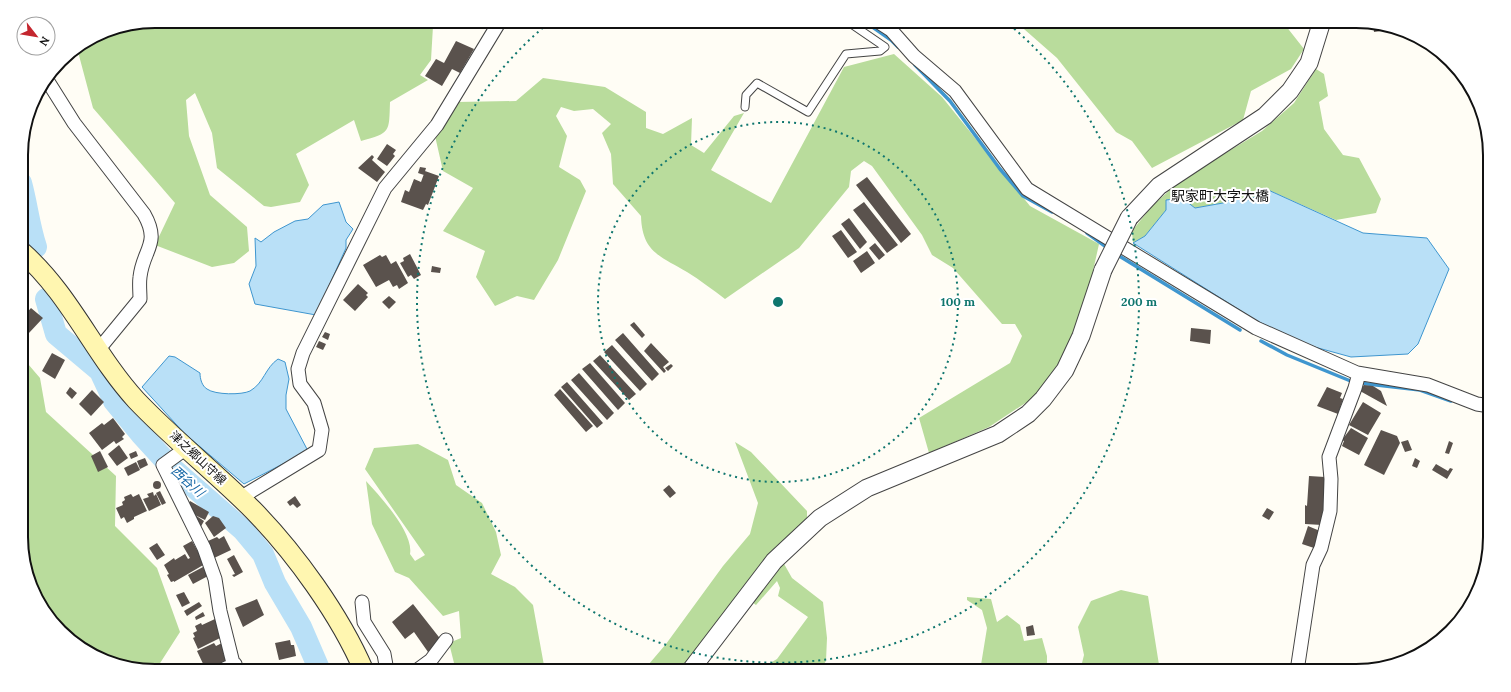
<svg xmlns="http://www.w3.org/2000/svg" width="1511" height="692" viewBox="0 0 1511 692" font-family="Lora,'Noto Sans JP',serif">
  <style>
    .forest { fill: #b9dc9c }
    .water { fill: #b9e0f7; stroke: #3f96cf }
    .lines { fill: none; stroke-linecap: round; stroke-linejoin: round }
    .stream { stroke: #3f96cf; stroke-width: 3.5 }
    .river { stroke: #b9e0f7; stroke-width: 22 }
    .building { fill: #5a524d }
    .service-casing { stroke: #444; stroke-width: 9 }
    .minor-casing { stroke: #444; stroke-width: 15 }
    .tertiary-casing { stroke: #444; stroke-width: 19 }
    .secondary-casing { stroke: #333; stroke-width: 21 }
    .service { stroke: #fff; stroke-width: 7 }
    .minor { stroke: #fff; stroke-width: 13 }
    .tertiary { stroke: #fff; stroke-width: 17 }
    .secondary { stroke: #fff6b0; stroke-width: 19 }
    .tertiary-bridge-casing { stroke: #444; stroke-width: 19; stroke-linecap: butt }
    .tertiary-bridge { stroke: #fff; stroke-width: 17 }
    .ring { fill: none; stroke: #0f766e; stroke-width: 2; stroke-dasharray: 2 4 }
    .labels { text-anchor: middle; stroke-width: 4; stroke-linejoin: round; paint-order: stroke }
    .street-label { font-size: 12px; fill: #111; stroke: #fff }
    .water-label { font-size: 13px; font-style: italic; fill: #1768a6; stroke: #fff }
    .quarter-label { font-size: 14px; fill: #111; stroke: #fff }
    .rim { fill: none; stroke: #111; stroke-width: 2 }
    .centre { fill: #0f766e; stroke: #fff; stroke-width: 2 }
    .ring-label { font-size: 12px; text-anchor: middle; font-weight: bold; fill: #0f766e; stroke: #fff; stroke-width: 4; stroke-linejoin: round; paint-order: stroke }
  </style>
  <rect width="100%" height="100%" fill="#fffdf5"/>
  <!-- forest -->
  <path class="forest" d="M155,21H462L453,29L433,26L431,60L420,75L428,80L390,102C389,132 391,133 361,141L354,120L296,154L309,185L300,202L271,207L264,206L217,168L212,133L195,93L186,100L189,136L210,195L247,227L249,251L234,263L212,267L155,245L175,203L93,108L77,48L104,31Z
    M1015,21H1282L1304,49L1291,69L1251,91L1243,120L1152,168L1132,141L1116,132L1057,58Z
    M894,54L942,97L1030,206L1099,244L1091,280L1075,333L1058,364L1036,396L989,427L929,453L919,418L1010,363L1022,336L1015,324H1002L953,268L932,255L922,235L872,166L864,161L851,171L849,187L799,248L725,299C713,290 700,280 687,272C660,256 642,252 641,216L613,184L611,154L602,133L611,124L593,109L574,111L561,107L556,116L567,136L559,167L580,180L586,191L558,260L534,300L517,296L495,306L476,277L485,251L443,231L473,188L443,171L435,136L457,102L516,101L543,78L605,87L646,112V128L663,134L692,118L691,145L704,153L734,116L744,113L711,170L771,203L844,67Z
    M1316,69L1324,74L1328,96L1319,102L1324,129L1343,155L1359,158L1381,199L1376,213L1336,220L1266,189L1250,201L1231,199L1223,203L1195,208L1182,198L1166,200V210L1145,236L1133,243L1132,231L1152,206L1181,180L1262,131L1294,103Z
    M22,357L40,378L46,412L116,476L115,526L157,568L180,632L155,671L104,661L49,618L22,555Z
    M735,442L751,452L807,511V518L758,567L680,671H643L666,644L723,566L750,534L758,503Z
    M418,444L448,460L456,485L482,503L496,532L501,555L491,574L515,587L533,605L545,671H456L449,643L461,638L459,611L443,616L409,578L395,572L372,524L366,481C380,496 414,533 410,554L415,561L425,555L365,469L374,448Z
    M783,562L792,578L823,602L827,638L826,661L819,671H762L765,666L777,659L808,617L778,596L780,588L777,581L756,605L752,602Z
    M1121,590L1148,596L1160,671H1080L1084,655L1078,627L1091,601Z
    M967,597L991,599L997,622L1007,615L1020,625L1024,641L1042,638L1047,656V671H980L987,628L982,610L967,600Z"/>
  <!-- water -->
  <path class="water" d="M1266,189L1363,233L1427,238L1449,269L1418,344L1408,354L1351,357L1311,346L1257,321L1133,243L1145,236L1166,210V200L1182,198L1195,208L1223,203L1231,199L1250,200Z
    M339,202L346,222L353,229L346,240V248L316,315L255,304L249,284L256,266L255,238L261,242L274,232L295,221L308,219L323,205Z
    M169,356L175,357L200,373C200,379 202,386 207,389C215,395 242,395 250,391C264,383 265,368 278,359L285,362L289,379L286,395V409L308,451L244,484L185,434L142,387Z"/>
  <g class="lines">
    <!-- stream -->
    <path class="stream" d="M864,21L891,40L898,47
      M915,65L950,101L1000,169L1023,196L1052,212
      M1087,233L1109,249
      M1116,254L1240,330
      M1261,341L1287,355L1353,382
      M1359,383L1420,390L1451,401"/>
    <!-- river -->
    <path class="river" d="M21,183C27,205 29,226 36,247
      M46,299L56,334L100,371L114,401L141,434L172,468L243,530L263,554L275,583L301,627L320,671"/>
  </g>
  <!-- building -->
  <path class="building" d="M1373,24L1388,27V30L1374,32Z
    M456,41L474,49L460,73L452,69L442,86L425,76L436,59L444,63Z
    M387,144L396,150L393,154L395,156L387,166L377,159Z
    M372,155L374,157L372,160L385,172L377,182L358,168Z
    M420,167L426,168L424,175L418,173Z
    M425,171L439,176L428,205L426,204L423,210L401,202L405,190L409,192L414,179L421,182Z
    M867,177L911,234L901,243L856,185Z
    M864,202L898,245L887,253L853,210Z
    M849,218L867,242L860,249L841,224Z
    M841,230L857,252L848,258L832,236Z
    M875,243L885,255L879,260L869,248Z
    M867,251L875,263L861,273L853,261Z
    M410,254L421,275L414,279L411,275L408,277L400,263L404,261L403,258Z
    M380,255L382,257L386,255L391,264L396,261L408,283L399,289L397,285L393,287L389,280L376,287L363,265Z
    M432,266L441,268L440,273L431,272Z
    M358,284L368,293L366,295L368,297L355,311L343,300Z
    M389,296L396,302L389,309L382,302Z
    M31,308L43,318L28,334L22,327V318Z
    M634,322L645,335L642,338L630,325Z
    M1191,328L1211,330L1210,344L1190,341Z
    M325,332L330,334L328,340L322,337Z
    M623,333L659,374L652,381L615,340Z
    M319,341L326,344L323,350L316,347Z
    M651,343L669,362L663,367L666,371L664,373L644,351Z
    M612,345L647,384L640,391L604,352Z
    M52,353L65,360L55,379L42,371Z
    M600,355L636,394L629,400L593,361Z
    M590,363L625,403L618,410L582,369Z
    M671,364L673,366L668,371L665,368Z
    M579,373L614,413L607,420L571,380Z
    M567,382L603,423L597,428L561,387Z
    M1364,385L1373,386L1381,391L1387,406L1360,391Z
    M70,387L77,393L72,399L66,393Z
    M1327,387L1342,393L1340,398L1343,399L1338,414L1317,406Z
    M560,389L593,426L586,432L554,395Z
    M92,390L104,402L91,416L79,404Z
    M1363,402L1381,413L1368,435L1349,425Z
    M113,418L125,434L122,437L124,439L116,444L114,441L102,450L89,433L102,423L104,425Z
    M1351,428L1368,438L1359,455L1342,446L1344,441L1342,440Z
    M1381,430L1397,436L1400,443L1384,475L1364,465Z
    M1408,440L1412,450L1405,452L1401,442Z
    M1449,441L1453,443L1449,454L1445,453Z
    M119,445L128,458L117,466L108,454Z
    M100,451L108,467L98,472L91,456Z
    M136,451L138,456L131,459L129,454Z
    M145,458L148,465L140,469L137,461Z
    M1415,458L1420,461L1417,468L1412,466Z
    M136,462L140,470L128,476L124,468Z
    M1436,464L1448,471L1450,468L1453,469L1447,479L1432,470Z
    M1309,476L1325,477L1322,525L1305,524V505L1307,506Z
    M153 485a4 4 0 1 1 8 0a4 4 0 1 1-8 0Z
    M669,485L676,493L670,498L663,490Z
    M160,491L166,503L162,505L156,493Z
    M153,492L154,496L156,494L161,505L149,511L143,499L149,497L147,494Z
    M131,494L133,497L139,494L147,511L134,517V519L127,523L124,517L121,519L116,508L123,505L122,502L125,500L124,497Z
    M295,496L301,505L297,508L293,504L290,506L287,502Z
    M190,501L209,512L205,520L195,515L204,521L199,530L187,508Z
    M1267,508L1274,512L1269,520L1262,516Z
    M213,516L219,518L226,528L214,537L205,523Z
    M1308,526L1320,531L1314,548L1302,544Z
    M224,536L231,550L212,559L208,541L217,537L219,539Z
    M192,541L205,564L174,582V581L171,582L167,575L169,574L164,565L174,558L175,560L185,554L188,559L190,558L183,546Z
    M157,543L165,555L157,560L149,548Z
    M234,555L243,572L234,577L232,575L235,574L227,559Z
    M203,567L208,576L193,584L188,575Z
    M184,592L190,603L182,607L176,595Z
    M257,599L264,615L243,627L235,608Z
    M199,602L202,606L187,616L184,611Z
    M413,604L442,641L428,652L414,632L405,639L392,622Z
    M203,612L205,616L196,620L195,617Z
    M215,619L224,636L198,649L193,638L195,637L193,633L197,631L195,626L201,623L202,625Z
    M1033,625L1035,635L1027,636L1026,627Z
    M290,640L291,645H294L296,656L279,660L275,643Z
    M214,643L216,646L222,643L226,651L223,653L227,661L206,670L197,651Z"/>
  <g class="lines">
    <!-- service casing -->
    <g class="service-casing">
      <path id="service" d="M745,107L746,95L757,83L808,112L846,54L880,51L885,47L847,21"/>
    </g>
    <!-- minor casing -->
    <g class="minor-casing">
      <path id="minor" d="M877,21L891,30L914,56L955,91L1027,189L1256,328L1357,373L1428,385L1477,404L1490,406
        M47,80L74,123L144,214C161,244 143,249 140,277C139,284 140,292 140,299L99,349
        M185,449L163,465L204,548L215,579L220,611L235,671
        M240,498L319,450L322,430L314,403L300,384L298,369L303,353L385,188L437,125L500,21
        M362,602L364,622L384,654L387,671
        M220,671L235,664
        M416,671L431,660L446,640
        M1297,671L1313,565L1321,548L1330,511L1331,479L1329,457L1355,388L1358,377L1357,373"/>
    </g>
    <!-- tertiary casing -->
    <g class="tertiary-casing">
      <path id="tertiary" d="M1129,218L1159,186L1265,116L1290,91L1309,63L1322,21
        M690,671L774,561L820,518L867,488L998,434L1028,414L1043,399L1065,370L1081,336L1103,270"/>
    </g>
    <!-- secondary casing -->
    <g class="secondary-casing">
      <path id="secondary" d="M22,252C70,294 94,354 136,400C173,439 215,472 253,510C295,553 340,615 364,671"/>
    </g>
    <!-- service -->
    <use href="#service" class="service"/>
    <!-- minor -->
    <use href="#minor" class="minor"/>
    <!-- tertiary -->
    <use href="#tertiary" class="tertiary"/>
    <!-- secondary -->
    <use href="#secondary" class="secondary"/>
    <!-- tertiary-bridge casing -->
    <g class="tertiary-bridge-casing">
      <path id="tertiary-bridge" d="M1103,270L1129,218"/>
    </g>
    <!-- tertiary-bridge -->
    <use href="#tertiary-bridge" class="tertiary-bridge"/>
  </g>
  <!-- distance rings -->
  <g class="ring">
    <circle cx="778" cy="302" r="180"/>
    <path d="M1005 21A361 361 0 1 1 551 21"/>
  </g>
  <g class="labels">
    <!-- street labels -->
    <g class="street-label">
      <text transform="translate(198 458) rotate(43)" y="4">津之郷山守線</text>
    </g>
    <!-- water labels -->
    <g class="water-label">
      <text transform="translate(188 481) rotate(42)" y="5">西谷川</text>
    </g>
    <!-- quarter labels -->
    <g class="quarter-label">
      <text x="1220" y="201">駅家町大字大橋</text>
    </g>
  </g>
  <!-- crop -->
  <path d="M0 0H1511V692H0ZM155 28H1356A127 127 0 0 1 1483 155V537A127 127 0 0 1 1356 664H155A127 127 0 0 1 28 537V155A127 127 0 0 1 155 28Z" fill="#fff" fill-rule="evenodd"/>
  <path class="rim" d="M155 28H1356A127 127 0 0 1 1483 155V537A127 127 0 0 1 1356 664H155A127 127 0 0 1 28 537V155A127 127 0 0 1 155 28Z"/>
  <circle cx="778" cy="302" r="6" class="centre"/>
  <g class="ring-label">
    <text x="958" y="306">100 m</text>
    <text x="1139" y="306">200 m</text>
  </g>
  <!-- north arrow -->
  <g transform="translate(36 36) rotate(121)"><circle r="19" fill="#ffffff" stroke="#a0a0a0"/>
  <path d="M0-3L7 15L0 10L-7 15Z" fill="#c4262e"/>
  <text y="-6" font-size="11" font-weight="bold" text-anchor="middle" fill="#111111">N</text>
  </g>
</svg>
